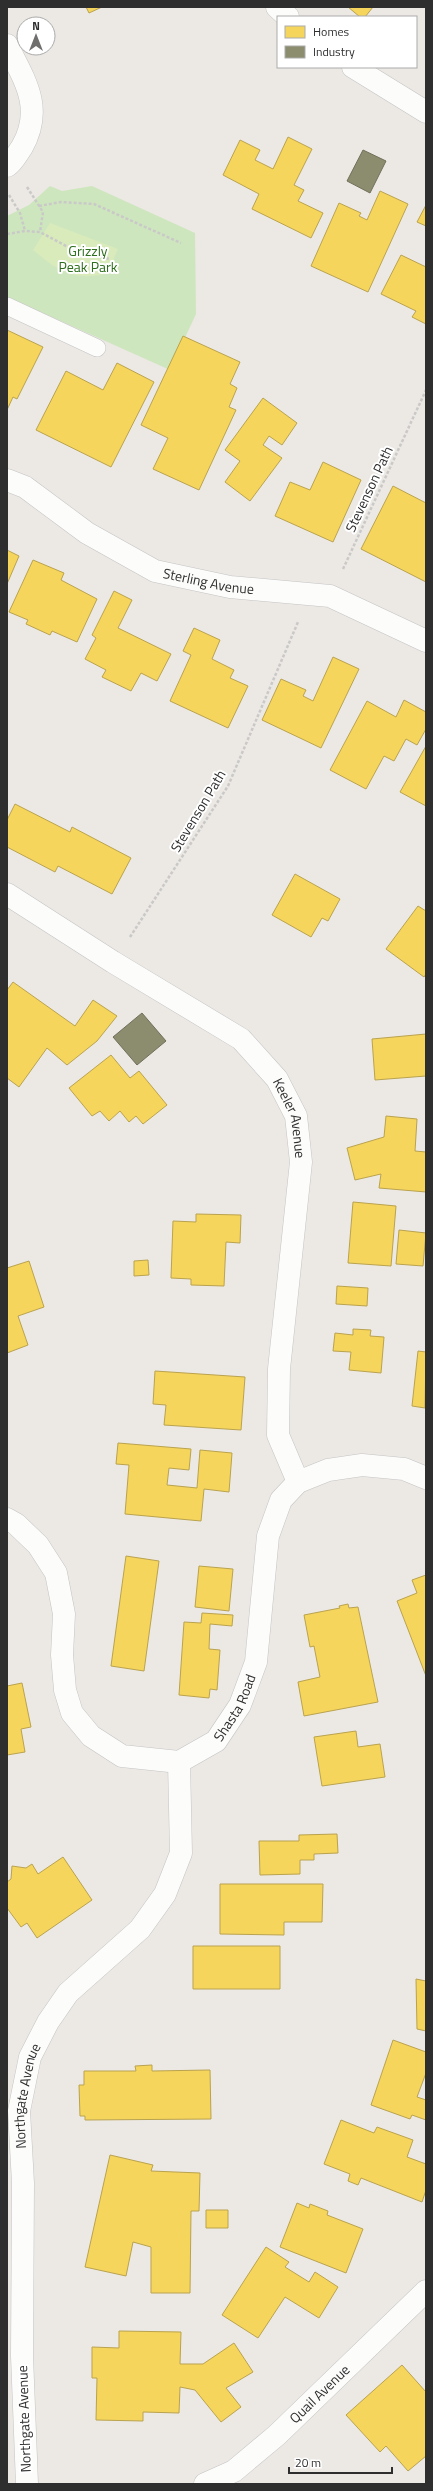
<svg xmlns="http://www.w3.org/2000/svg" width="433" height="2491" viewBox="0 0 433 2491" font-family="'Titillium Web',sans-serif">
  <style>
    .green { fill: #cee6be }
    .pitch { fill: #d9eabb }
    .homes { fill: #f6d55c; stroke: #baa34e }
    .industry { fill: #8c8c6e; stroke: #70705b }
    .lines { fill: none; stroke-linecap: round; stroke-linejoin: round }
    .service-casing { stroke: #c5c4c5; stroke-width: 18 }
    .minor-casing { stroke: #c5c4c5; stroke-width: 23 }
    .path { stroke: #c9c9c8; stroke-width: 2.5; stroke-dasharray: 3 2; stroke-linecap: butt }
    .service { stroke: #fcfcfb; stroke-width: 17 }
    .minor { stroke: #fcfcfb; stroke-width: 22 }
    .labels { text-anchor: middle; stroke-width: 4; stroke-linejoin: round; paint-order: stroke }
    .park-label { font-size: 14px; fill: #2c6e1b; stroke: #fff }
    .street-label { font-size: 14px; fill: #2e2e2e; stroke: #fff }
  </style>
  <rect width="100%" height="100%" fill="#ece8e4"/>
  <!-- green -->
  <path class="green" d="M50,186L62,191L92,186L195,233L196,314L170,370L7,297V216L29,205Z"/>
  <!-- pitch -->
  <path class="pitch" d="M50,223L118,249L114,258L113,272C76,282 62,274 33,250Z"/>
  <!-- homes -->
  <path class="homes" d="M86,7H102L89,13Z
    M348,7H373L365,17H360Z
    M288,137L312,149L294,185L304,190L298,201L323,213L311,238L252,209L259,194L223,175L240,140L260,150L255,160L273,169Z
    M380,191L408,204L368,292L311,266L339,203L361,213L359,216L367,220Z
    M426,205V226L417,222Z
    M401,255L426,267V324L412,317L416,311L381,294Z
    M7,330L43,347L17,399L13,397L7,410Z
    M183,336L240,362L230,384L237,388L229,407L236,410L199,490L153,469L168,438L141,425Z
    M117,363L154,382L111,467L36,430L66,371L103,390Z
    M263,398L297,423L282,445L269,436L263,445L282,458L250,501L225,482L240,461L225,450Z
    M323,462L361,480L333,542L275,516L290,482L310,490Z
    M393,486L426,503V582L361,549Z
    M7,550L19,556L7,584Z
    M33,560L64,573L61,580L97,599L77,642L52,631L50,635L26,624L28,620L9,612Z
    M114,591L132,600L118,628L171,654L157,681L141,673L131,691L102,677L106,670L85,659L96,638L92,635Z
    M194,628L220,640L212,659L234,670L230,678L248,686L228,728L170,701L191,655L183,651Z
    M333,657L359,669L321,748L262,720L281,679L306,690L303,696L313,701Z
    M404,700L426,712V729L417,745L406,739L394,761L384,756L366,789L330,770L367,701L396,717Z
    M426,746V806L400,792Z
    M15,804L70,832L72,827L131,858L112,894L58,866L55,872L7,847V820Z
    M295,874L340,899L328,921L322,918L311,937L272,915Z
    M418,906L426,911V974L424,977L386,949Z
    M13,982L75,1026L93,1000L117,1016L97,1041L67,1065L47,1048L19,1087L7,1078V990Z
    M426,1034V1076L375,1080L372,1039Z
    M111,1055L130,1078L139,1071L167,1105L143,1124L136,1116L129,1122L120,1111L109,1121L100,1111L92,1116L69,1088Z
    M386,1116L417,1119L415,1151L426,1152V1192L379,1188L381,1174L355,1180L347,1148L384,1137Z
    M353,1202L396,1206L391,1266L348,1263Z
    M196,1214L241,1215L240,1243L226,1242L224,1286L191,1285V1279L171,1278L173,1221L196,1222Z
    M399,1230L426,1233L423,1266L396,1264Z
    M148,1260L149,1275L134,1276V1261Z
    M29,1261L44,1307L18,1316L28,1345L7,1353V1268Z
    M337,1286L368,1288L367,1306L336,1304Z
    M353,1329L371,1330L370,1336L384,1337L381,1373L349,1370L351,1352L333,1351L335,1333L353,1335Z
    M418,1351L426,1352L425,1408L412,1406Z
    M155,1371L245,1377L241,1430L164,1425L166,1405L153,1404Z
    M118,1443L191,1449L189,1470L169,1468L167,1485L197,1488L200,1450L232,1453L229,1492L204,1489L201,1521L125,1514L129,1465L116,1464Z
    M126,1556L159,1561L144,1671L111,1666Z
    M199,1566L233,1569L229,1611L195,1607Z
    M426,1575V1676L397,1601L417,1593L412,1580Z
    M348,1604L349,1608L358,1607L378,1702L304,1716L298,1682L320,1677L314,1646L310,1647L304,1615L340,1608L339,1606Z
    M202,1613L233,1615L232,1626L210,1624L209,1649L220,1650L217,1690L210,1689L209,1698L179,1695L184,1622L201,1623Z
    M22,1683L31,1727L21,1729L25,1752L7,1755V1686Z
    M356,1731L358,1747L380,1744L385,1777L322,1786L314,1737Z
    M337,1834L338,1853L314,1854V1860H300V1874L260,1875L259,1841H299V1835Z
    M63,1857L92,1900L37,1938L27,1923L21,1927L7,1908V1882L11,1879L12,1866L26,1868L32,1864L38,1874Z
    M220,1884H323L322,1922H284V1935L220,1934Z
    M193,1946H280V1989H193Z
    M416,1979L426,1981V2031L417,2029Z
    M393,2040L426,2052V2073L417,2097L426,2100V2120L412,2115L410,2119L371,2105Z
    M152,2065V2071L210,2070L211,2119L85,2120V2116H80L79,2085H84V2071H136L135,2066Z
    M341,2120L374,2133L377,2127L413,2140L407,2157L426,2164V2190L422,2202L361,2178L358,2185L348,2181L350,2174L324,2164Z
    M110,2155L153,2165L151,2171L200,2173L199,2211H191L190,2293H151V2247L133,2242L126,2276L85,2267Z
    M297,2203L309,2208L310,2204L328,2211L327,2215L363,2229L346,2273L280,2247Z
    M206,2210H228V2228H206Z
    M266,2247L289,2262L285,2267L309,2282L315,2272L338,2287L319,2318L285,2297L258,2338L222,2315Z
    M119,2331L181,2332L180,2364H203L234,2343L253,2372L226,2388L241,2407L221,2422L195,2390L180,2387L179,2413L143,2412V2421L96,2420L97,2378H92V2347L119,2348Z
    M402,2365L426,2392V2456L408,2471L386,2446L380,2452L346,2415Z"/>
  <!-- industry -->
  <path class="industry" d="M363,150L386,161L370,193L347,181Z
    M142,1013L166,1041L137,1065L113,1037Z"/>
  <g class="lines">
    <!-- service casing -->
    <g class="service-casing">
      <path id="service" d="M7,306L97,348"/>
    </g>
    <!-- minor casing -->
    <g class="minor-casing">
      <g id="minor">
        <path d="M277,7L288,17"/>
        <path d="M7,45C25,81 44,108 22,147C17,154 14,161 7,166"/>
        <path d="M353,67L426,112"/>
        <path id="s1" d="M7,480L25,487L87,533L155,571L230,587L330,596L426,641"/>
        <path id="s2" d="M7,894L113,962L241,1039L277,1079L296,1116L301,1162L279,1369L278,1435L298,1482"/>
        <path id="s3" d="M7,1519L16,1524L38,1545L56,1573L64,1614L62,1655L65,1690L72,1713L91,1736L122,1756L179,1762L216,1741L240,1705L256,1662L268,1536L281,1500L298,1482L328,1470L362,1465L404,1469L426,1478"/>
        <path id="s4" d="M27,2484L22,2356L23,2183L19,2111L30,2057L48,2022L68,1993L140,1929L165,1894L181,1853L179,1762"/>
        <path id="s5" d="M205,2484L234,2471L277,2435L426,2291"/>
      </g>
    </g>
    <!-- path -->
    <path class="path" d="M27,187L43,212L40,232
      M9,195L20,213L25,231
      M39,206L61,202L94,204L181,243
      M7,234L25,231L40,232L81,254L110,259
      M343,569L426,390
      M130,937L228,786L298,622"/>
    <!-- service -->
    <use href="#service" class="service"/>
    <!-- minor -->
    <use href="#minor" class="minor"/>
  </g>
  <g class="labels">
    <!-- park labels -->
    <g class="park-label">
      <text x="88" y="256">Grizzly<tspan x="88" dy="16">Peak Park</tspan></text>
    </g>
    <!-- street labels -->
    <g class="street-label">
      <text transform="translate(369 489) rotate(-65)" y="5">Stevenson Path</text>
      <text dy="5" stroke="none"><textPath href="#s1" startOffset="229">Sterling Avenue</textPath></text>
      <text transform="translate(198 811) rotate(-59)" y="5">Stevenson Path</text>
      <text dy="5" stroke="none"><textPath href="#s2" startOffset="371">Keeler Avenue</textPath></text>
      <text dy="5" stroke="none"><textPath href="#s3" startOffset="421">Shasta Road</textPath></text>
      <text dy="5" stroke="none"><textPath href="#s4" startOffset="389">Northgate Avenue</textPath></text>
      <text dy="5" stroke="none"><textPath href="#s5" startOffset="147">Quail Avenue</textPath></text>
      <text transform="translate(24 2419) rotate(-92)" y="5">Northgate Avenue</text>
    </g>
  </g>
  <!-- border -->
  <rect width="433" height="2491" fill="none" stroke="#2e2e2e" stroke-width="16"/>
  <!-- legend -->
  <rect x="277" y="16" width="140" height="52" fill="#ffffff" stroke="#ababab"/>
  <rect x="285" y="26" width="20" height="12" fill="#f6d55c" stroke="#ababab"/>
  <text x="313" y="36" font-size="12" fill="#2e2e2e">Homes</text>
  <rect x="285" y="46" width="20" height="12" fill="#8c8c6e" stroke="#ababab"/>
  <text x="313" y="56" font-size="12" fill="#2e2e2e">Industry</text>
  <!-- north arrow -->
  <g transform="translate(36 36)"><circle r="19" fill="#ffffff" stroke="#ababab"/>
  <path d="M0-3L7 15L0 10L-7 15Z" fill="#706f6e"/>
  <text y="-6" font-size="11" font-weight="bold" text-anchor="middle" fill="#2e2e2e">N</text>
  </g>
  <!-- scale -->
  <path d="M289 2467v6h103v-6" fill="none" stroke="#2e2e2e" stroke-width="2"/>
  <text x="295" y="2467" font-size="12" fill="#2e2e2e" stroke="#ffffff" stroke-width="3" paint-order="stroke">20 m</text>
</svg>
